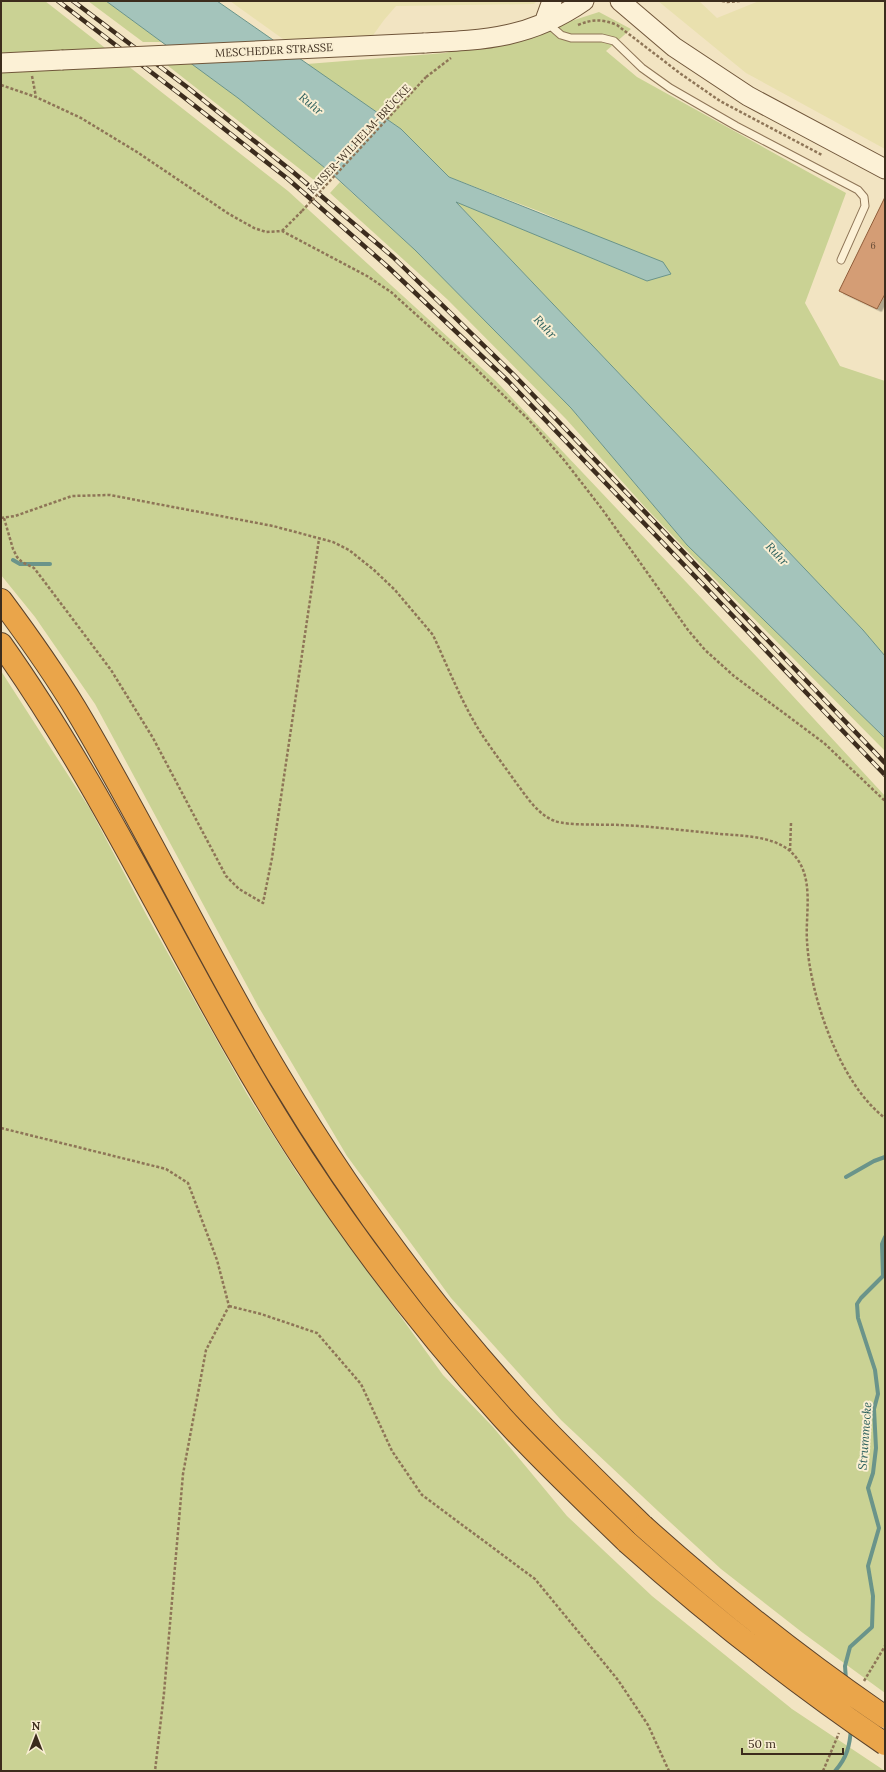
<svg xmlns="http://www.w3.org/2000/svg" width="886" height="1772" viewBox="0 0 886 1772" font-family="Lora,serif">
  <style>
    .farmland { fill: #e9e0ae }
    .green { fill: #cad294 }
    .water { fill: #a4c4bb; stroke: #6a948a }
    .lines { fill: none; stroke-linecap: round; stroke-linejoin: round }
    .stream { stroke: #6a948a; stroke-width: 4 }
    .building { fill: #d49d74; stroke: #905d3a; filter: url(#shadow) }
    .lane-casing { stroke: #8e7557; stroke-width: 9 }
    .secondary-casing { stroke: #70563a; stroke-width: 21 }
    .highway-casing { stroke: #5b422b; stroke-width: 24 }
    .path { stroke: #8e7557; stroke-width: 2.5; stroke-dasharray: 3 2; stroke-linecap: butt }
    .lane { stroke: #fcf1d6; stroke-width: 7 }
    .secondary { stroke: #fcf1d6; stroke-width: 19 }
    .highway { stroke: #eaa54a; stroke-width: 22 }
    .rail-casing { stroke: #3c2c1d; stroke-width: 4.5 }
    .rail { stroke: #f9eed2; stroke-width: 3; stroke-dasharray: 9; stroke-linecap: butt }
    .secondary-bridge-casing { stroke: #70563a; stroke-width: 21; stroke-linecap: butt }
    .highway-bridge-casing { stroke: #5b422b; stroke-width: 24; stroke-linecap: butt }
    .path-bridge { stroke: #8e7557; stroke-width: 2.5; stroke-dasharray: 3 2; stroke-linecap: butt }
    .secondary-bridge { stroke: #fcf1d6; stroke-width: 19 }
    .highway-bridge { stroke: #eaa54a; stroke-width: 22 }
    .labels { text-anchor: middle; stroke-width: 4; stroke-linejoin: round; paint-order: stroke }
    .number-label { font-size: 9px; fill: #624833 }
    .street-label { font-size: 11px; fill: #3c2c1d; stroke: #f9eed2 }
    .water-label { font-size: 12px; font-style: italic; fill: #2a5e5b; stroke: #f9eed2 }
  </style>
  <defs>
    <filter id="shadow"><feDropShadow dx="4.5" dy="2.5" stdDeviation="0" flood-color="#0004"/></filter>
  </defs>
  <rect width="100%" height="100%" fill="#f2e4c2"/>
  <!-- farmland -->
  <path class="farmland" d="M230,1H537L534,4L396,6L384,20L371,38L290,44Z
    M658,1H699L717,18L759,1H885V149L746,73Z"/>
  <!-- green -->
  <path class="green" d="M1,1H45L288,191L496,381L757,657L885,796V1693L803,1633L721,1569L658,1511L561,1420L451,1298L347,1156L258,1006L95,704L35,617L1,575Z
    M88,1H106L162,42H143Z
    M599,12L631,29L606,51L637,77L846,193L805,303L840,366L885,381V656L863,630L455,201L647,281L582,230L541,212L449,177L401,129L307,64L445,53L528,35Z
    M192,64L238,98L330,172L319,184L167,65Z
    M340,182L415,250L571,408L687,545L885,738V751L699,563L644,506L566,419L447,299L330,193Z
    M1,671L90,809L147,916L247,1094L297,1173L443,1375L493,1427L567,1516L652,1596L792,1709L885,1771H1Z"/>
  <!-- water -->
  <path class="water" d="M106,1H217L401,129L449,177L663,262L671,274L647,281L456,202L863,630L885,656V738L687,545L571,408L415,250L330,172L238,98Z"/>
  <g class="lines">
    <!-- stream -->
    <path class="stream" d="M13,560L20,564H50
      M846,1177L874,1161L885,1157
      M846,1680L845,1666L850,1647L872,1627L873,1596L868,1566L879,1528L868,1488L873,1473L876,1448L874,1409L878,1394L875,1370L858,1318L857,1304L861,1298L883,1276L882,1244L885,1237
      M835,1771C847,1758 850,1745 851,1728"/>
  </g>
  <!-- building -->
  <path class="building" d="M885,197V294L877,309L839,291Z"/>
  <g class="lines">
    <!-- lane casing -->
    <g class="lane-casing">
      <path id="lane" d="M550,20L553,28L561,35L571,38H602L614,41L642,68L670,88L736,126L858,190L864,197L865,206L841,260"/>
    </g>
    <!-- secondary casing -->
    <g class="secondary-casing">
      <path id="secondary" d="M620,1L674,47L748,96L885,169
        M544,23L552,1
        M424,43C485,40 531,38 584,1
        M1,63L62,60"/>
    </g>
    <!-- highway casing -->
    <g class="highway-casing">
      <path id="highway" d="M1,600C27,635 52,670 75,708C147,828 207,956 279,1076C349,1193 430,1304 522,1405C561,1447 602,1486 643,1526
        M1,644C116,806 194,992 303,1159C362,1249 429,1336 502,1417C542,1461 585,1501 627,1542"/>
    </g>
    <!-- path -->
    <path class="path" d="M722,1L727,2L741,1
      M578,25C592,19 603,19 617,25L681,74L720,101L822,155
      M32,76L36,97
      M426,77L451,58
      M1,85L36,97L81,118L137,152L229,214L254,228L266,232L282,231L367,276L391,292L471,364L528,419L564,460L602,509L688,630L705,650L734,676L824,743L885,801
      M282,231L302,211
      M1,518L15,516L72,496L110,495L273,526L333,542L349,550L374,570L395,590L433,635C447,665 459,696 476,725C488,745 503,764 517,784C527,797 538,815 555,821C568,826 603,824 619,825C649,826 680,830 710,833C735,836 770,834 790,851C816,874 805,912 807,941C810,997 840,1084 885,1118
      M4,518L13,549L17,557L22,562L34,568L44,581L111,670L153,738L226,876L239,889L263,903L272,858L319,539
      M790,851L791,823
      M1,1128L166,1169L188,1183L217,1260L229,1306L206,1350L183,1474L164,1693L155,1771
      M229,1306L261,1314L317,1333L361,1384L392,1451L422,1495L535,1579L618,1680L648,1725L669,1771
      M864,1681L885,1646
      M823,1771L839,1733"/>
    <!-- lane -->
    <use href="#lane" class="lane"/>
    <!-- secondary -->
    <use href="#secondary" class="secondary"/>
    <!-- highway -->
    <use href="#highway" class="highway"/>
    <!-- rail casing -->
    <g class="rail-casing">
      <path id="rail" d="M58,1L181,95L288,179L388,267L508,381L885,775
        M73,1L187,87L293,172L393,257L514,375L885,763"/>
    </g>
    <!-- rail -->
    <use href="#rail" class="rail"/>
    <!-- secondary-bridge casing -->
    <g class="secondary-bridge-casing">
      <path id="secondary-bridge" d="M62,60L424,43"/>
    </g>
    <!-- highway-bridge casing -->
    <g class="highway-bridge-casing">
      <path id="highway-bridge" d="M643,1526C720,1595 800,1659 885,1717
        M627,1542C709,1615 794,1682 885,1744"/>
    </g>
    <!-- path-bridge -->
    <path class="path-bridge" d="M302,211L426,77"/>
    <!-- secondary-bridge -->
    <use href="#secondary-bridge" class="secondary-bridge"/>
    <!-- highway-bridge -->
    <use href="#highway-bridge" class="highway-bridge"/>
  </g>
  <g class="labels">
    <!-- number labels -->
    <g class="number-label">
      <text x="873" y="249">6</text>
    </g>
    <!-- street labels -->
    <g class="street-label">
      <text transform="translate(274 50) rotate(-3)" y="4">MESCHEDER STRASSE</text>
      <text transform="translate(359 139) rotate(-47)" y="4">KAISER-WILHELM-BRÜCKE</text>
    </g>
    <!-- water labels -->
    <g class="water-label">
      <text transform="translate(311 104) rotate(40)" y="4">Ruhr</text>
      <text transform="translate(545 327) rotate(47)" y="4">Ruhr</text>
      <text transform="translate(777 554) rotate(47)" y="4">Ruhr</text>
      <text transform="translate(865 1436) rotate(-86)" y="4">Strummecke</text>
    </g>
  </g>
  <!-- border -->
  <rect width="886" height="1772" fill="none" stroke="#3c2c1d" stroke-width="4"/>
  <!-- north arrow -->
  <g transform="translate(36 1736)" stroke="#f9eed2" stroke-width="3" paint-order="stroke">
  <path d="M0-3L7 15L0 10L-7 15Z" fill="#3c2c1d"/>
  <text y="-6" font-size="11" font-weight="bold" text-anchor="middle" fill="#3c2c1d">N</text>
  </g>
  <!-- scale -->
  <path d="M742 1748v6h101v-6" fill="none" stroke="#3c2c1d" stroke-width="2"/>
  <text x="748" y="1748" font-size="12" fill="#3c2c1d" stroke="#f9eed2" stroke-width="3" paint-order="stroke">50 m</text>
</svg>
